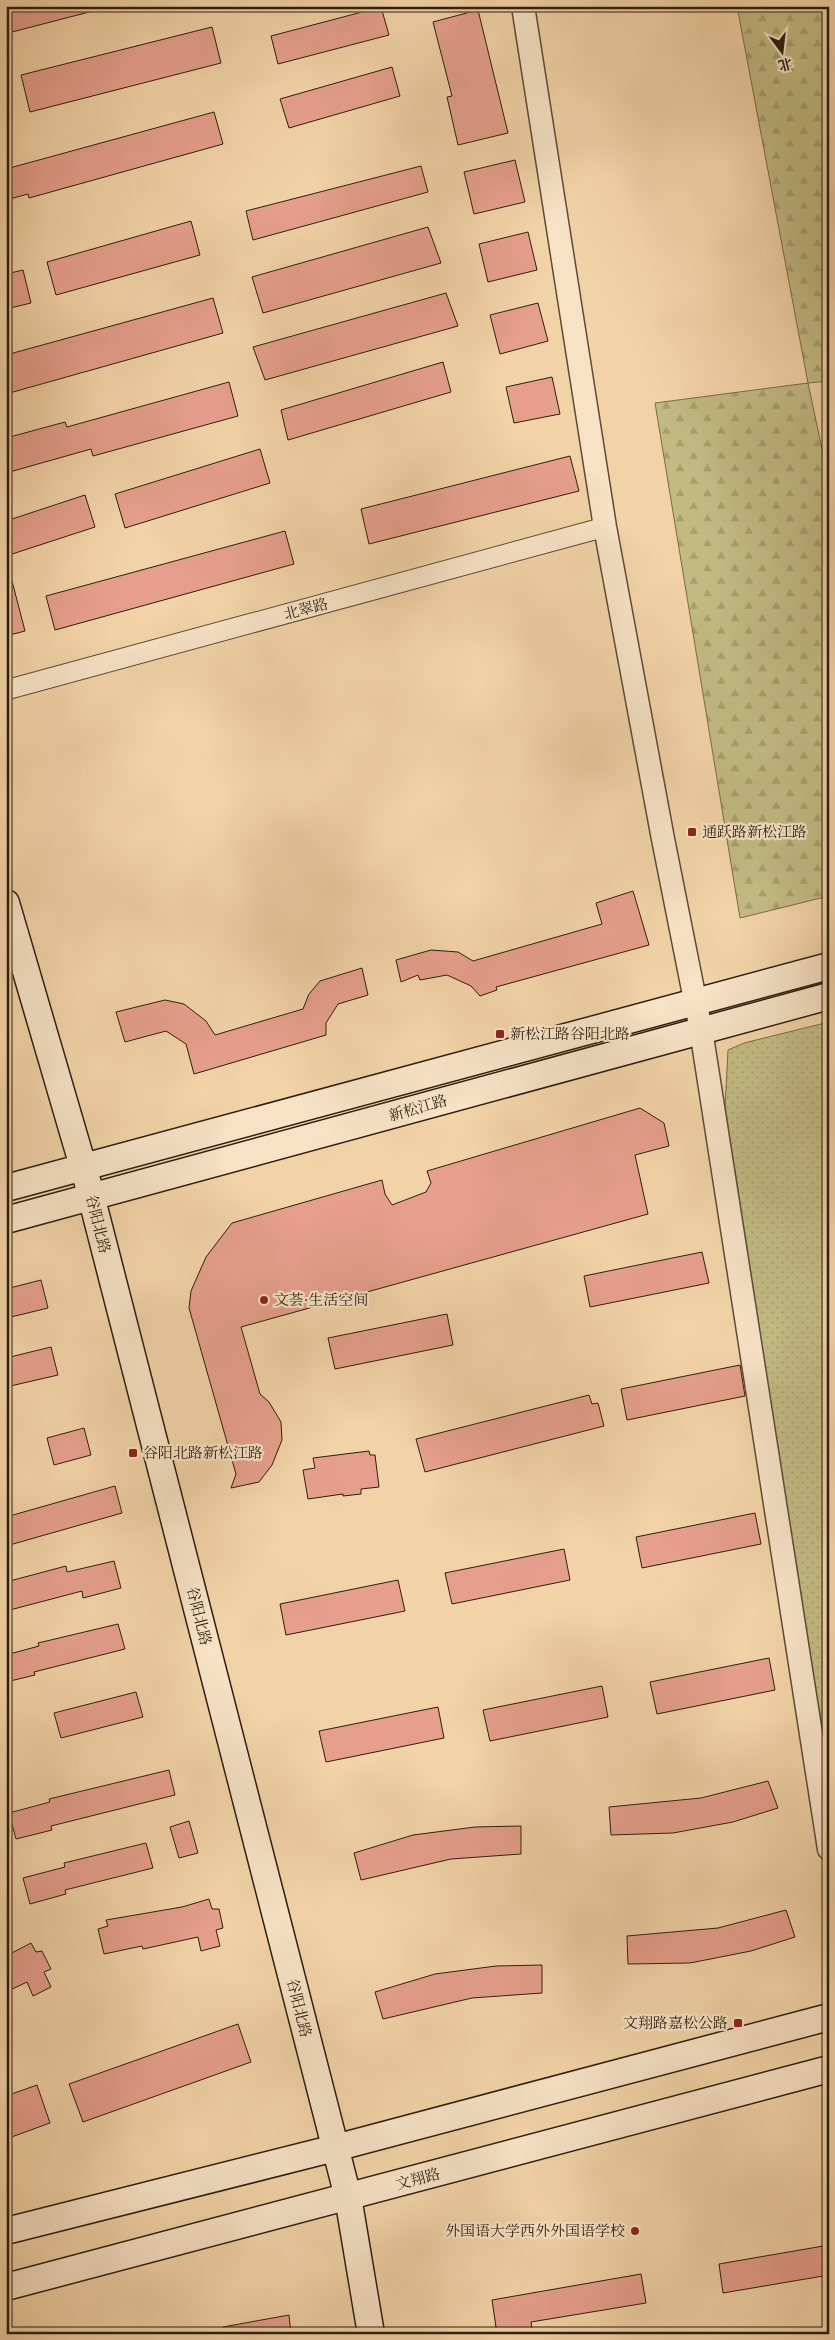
<svg xmlns="http://www.w3.org/2000/svg" width="835" height="2340" viewBox="0 0 835 2340" font-family="'Old Standard TT','Noto Serif SC',serif">
  <style>
    .forest { fill: url(#forest-firs); stroke: #776c49 }
    .park { fill: url(#park-dots); stroke: #776c49 }
    .building { fill: #e69f8d; stroke: #2b1e10 }
    .lines { fill: none; stroke-linecap: round; stroke-linejoin: round }
    .minor-casing { stroke: #5d4b36; stroke-width: 21 }
    .tertiary-casing { stroke: #5d4b36; stroke-width: 25 }
    .secondary-casing { stroke: #2b1e10; stroke-width: 29 }
    .minor { stroke: #f7e2c6; stroke-width: 19 }
    .tertiary { stroke: #f7e2c6; stroke-width: 22 }
    .secondary { stroke: #f7e2c6; stroke-width: 26 }
    .poi-dot { fill: #8f2418; stroke: #f7e2c6; stroke-width: 2 }
    .labels { text-anchor: middle; stroke-width: 4.5; stroke-linejoin: round; paint-order: stroke }
    .street-label { font-size: 15px; fill: #2b1e10; stroke: #f7e2c6 }
    .poi-label { font-size: 15px; fill: #2b1e10; stroke: #f7e2c6; text-anchor: start }
  </style>
  <defs>
    <pattern id="forest-firs" width="22" height="20" patternUnits="userSpaceOnUse" patternTransform="scale(1.25)"><rect width="22" height="20" fill="#c3ba82"/><path d="M5 1l3.5 6h-7zM16 11l3.5 6h-7z" fill="#a89f6f"/></pattern>
    <pattern id="park-dots" width="8" height="8" patternUnits="userSpaceOnUse" patternTransform="scale(1.25)"><rect width="8" height="8" fill="#c3ba82"/><path d="M2 2h.1M6 6h.1" fill="none" stroke="#a89f6f" stroke-width="1.8" stroke-linecap="round"/></pattern>
  </defs>
  <rect width="100%" height="100%" fill="#f2d3a7"/>
  <filter id="stains"><feTurbulence type="fractalNoise" baseFrequency=".004" numOctaves="4"/><feColorMatrix values="0 0 0 0 .2 0 0 0 0 .09 0 0 0 0 .02 0 0 0 .5 -.17"/></filter>
  <radialGradient id="worn" r=".72"><stop offset=".6" stop-color="#630" stop-opacity="0"/><stop offset="1" stop-color="#630" stop-opacity=".3"/></radialGradient>
  <!-- forest -->
  <path class="forest" d="M737,6H829V381L808,383L829,482V896L740,918L655,403L808,383Z"/>
  <!-- park -->
  <path class="park" d="M829,1022V1781L725,1107L728,1050L744,1043Z"/>
  <!-- building -->
  <path class="building" d="M6,6H93V11L12,32Z
    M381,7L389,35L278,64L271,36Z
    M478,10L508,133L458,145L447,97L452,96L433,22Z
    M212,27L221,63L30,112L21,75Z
    M392,67L400,96L289,128L280,99Z
    M214,112L223,144L29,198L28,194L6,200V169Z
    M515,160L525,202L474,214L464,172Z
    M421,166L428,192L253,240L246,211Z
    M191,221L200,255L56,295L47,262Z
    M428,227L441,263L263,313L252,277Z
    M528,232L537,270L488,282L479,244Z
    M23,270L31,303L6,309V274Z
    M446,293L458,326L265,380L253,347Z
    M213,298L223,333L6,394V355Z
    M538,303L548,341L500,354L490,315Z
    M443,362L451,392L288,440L281,410Z
    M552,377L560,414L514,423L506,387Z
    M229,382L238,416L93,456L91,449L6,473V438L65,422L67,427Z
    M260,449L270,483L125,528L115,494Z
    M570,456L579,491L369,544L361,509Z
    M85,495L95,527L6,556V521Z
    M285,531L294,564L55,630L46,596Z
    M11,577L25,631L6,636V578Z
    M633,891L649,945L496,987L497,990L480,996L471,986L447,975L420,980L418,975L401,982L396,960L431,950L458,952L473,961L602,924L596,903Z
    M362,968L368,995L338,1004L326,1023V1035L194,1074L186,1044L166,1031L125,1042L116,1012L165,1000L184,1004L206,1021L215,1035L303,1009L309,994L320,981Z
    M640,1108L664,1123L669,1146L635,1155L648,1214L241,1327L260,1394L269,1402L281,1422L282,1440L272,1465L259,1482L231,1488L236,1474L189,1308L191,1291L206,1257L232,1223L382,1180L385,1194L392,1205L426,1192L431,1183L427,1171Z
    M702,1252L709,1283L590,1307L584,1276Z
    M41,1280L48,1308L11,1317L6,1289Z
    M447,1314L453,1345L335,1369L328,1338Z
    M51,1347L58,1375L6,1387V1358Z
    M740,1365L745,1396L627,1420L621,1389Z
    M589,1395L592,1404L598,1403L604,1426L425,1472L416,1439Z
    M84,1428L91,1455L54,1465L47,1438Z
    M369,1451L370,1455H375L379,1487L361,1489V1494L343,1496V1494L308,1499L303,1470L315,1468L313,1458Z
    M115,1486L122,1513L6,1546V1517Z
    M755,1513L761,1544L642,1568L636,1537Z
    M564,1549L570,1580L452,1604L445,1573Z
    M114,1561L121,1588L83,1598L82,1591L6,1611V1582L66,1566L67,1572Z
    M398,1580L405,1611L286,1635L280,1604Z
    M118,1624L125,1649L34,1672L35,1675L6,1682V1655L39,1646L38,1643Z
    M769,1658L775,1690L657,1714L650,1682Z
    M602,1686L608,1717L490,1741L483,1710Z
    M136,1692L143,1717L61,1738L54,1713Z
    M438,1707L444,1738L326,1762L319,1731Z
    M169,1770L175,1795L51,1826L52,1830L16,1839L9,1813L50,1802L49,1799Z
    M768,1781L778,1808L733,1822L673,1833L611,1835L609,1807L701,1798Z
    M189,1821L198,1853L179,1858L170,1827Z
    M521,1826V1854L451,1859L361,1880L354,1853L413,1835L475,1827Z
    M146,1843L153,1868L65,1890L66,1894L30,1904L23,1878L65,1867L64,1863Z
    M209,1899L212,1909H219L223,1928L216,1930L220,1946L201,1951L198,1937L143,1949L142,1946L104,1954L98,1929L108,1926L106,1920L182,1907Z
    M786,1910L795,1937L751,1951L690,1963L628,1964L627,1936L718,1928Z
    M31,1943L36,1952L42,1951L51,1969L44,1972L51,1987L33,1996L27,1982L6,1992V1956Z
    M542,1965V1993L472,1998L383,2019L375,1992L435,1974L496,1966Z
    M238,2024L251,2062L83,2122L69,2084Z
    M37,2085L50,2123L6,2139V2096Z
    M829,2245V2275L723,2293L719,2264Z
    M641,2274L646,2303L531,2322L532,2329L497,2334L492,2300Z
    M289,2315L291,2334H224L223,2327Z"/>
  <g class="lines">
    <!-- minor casing -->
    <g class="minor-casing">
      <path id="minor" d="M6,690L605,527"/>
    </g>
    <!-- tertiary casing -->
    <g class="tertiary-casing">
      <path id="tertiary" d="M523,6L605,527L663,839L701,1030L829,1849"/>
    </g>
    <!-- secondary casing -->
    <g class="secondary-casing">
      <path id="secondary" d="M6,903L87,1180L348,2197L371,2334
        M6,1188L829,966
        M6,1220L829,996
        M6,2231L335,2148L829,2017
        M6,2287L829,2069"/>
    </g>
    <!-- minor -->
    <use href="#minor" class="minor"/>
    <!-- tertiary -->
    <use href="#tertiary" class="tertiary"/>
    <!-- secondary -->
    <use href="#secondary" class="secondary"/>
  </g>
  <!-- markers -->
  <g class="poi-dot">
    <rect x="687" y="827" width="10" height="10" rx="2.5"/>
    <rect x="495" y="1029" width="10" height="10" rx="2.5"/>
    <circle cx="264" cy="1300" r="5"/>
    <rect x="128" y="1448" width="10" height="10" rx="2.5"/>
    <rect x="733" y="2018" width="10" height="10" rx="2.5"/>
    <circle cx="635" cy="2231" r="5"/>
  </g>
  <g class="labels">
    <!-- street labels -->
    <g class="street-label">
      <text transform="translate(306 609) rotate(-15)" y="5">北翠路</text>
      <text transform="translate(418 1108) rotate(-16)" y="5">新松江路</text>
      <text transform="translate(98 1224) rotate(76)" y="5">谷阳北路</text>
      <text transform="translate(199 1616) rotate(76)" y="5">谷阳北路</text>
      <text transform="translate(299 2008) rotate(76)" y="5">谷阳北路</text>
      <text transform="translate(418 2179) rotate(-15)" y="5">文翔路</text>
    </g>
    <!-- poi labels -->
    <g class="poi-label">
      <text x="702" y="837">通跃路新松江路</text>
      <text x="510" y="1039">新松江路谷阳北路</text>
      <text x="274" y="1305">文荟·生活空间</text>
      <text x="143" y="1458">谷阳北路新松江路</text>
      <text x="728" y="2028" text-anchor="end">文翔路嘉松公路</text>
      <text x="625" y="2236" text-anchor="end">外国语大学西外外国语学校</text>
    </g>
  </g>
  <!-- margin -->
  <rect width="835" height="2340" fill="none" stroke="#f2d3a7" stroke-width="25"/>
  <rect x="8" y="8" width="820" height="2325" fill="none" stroke="#2b1e10" stroke-width="2.5"/>
  <rect x="12" y="12" width="810" height="2315" fill="none" stroke="#2b1e10"/>
  <!-- north arrow -->
  <g transform="translate(782 52) rotate(165)" stroke="#f7e2c6" stroke-width="4" paint-order="stroke">
  <path d="M0-4L9 19L0 12L-9 19Z" fill="#2b1e10"/>
  <text y="-8" font-size="14" font-weight="bold" text-anchor="middle" fill="#2b1e10">北</text>
  </g>
  <rect width="100%" height="100%" filter="url(#stains)"/>
  <rect width="100%" height="100%" fill="url(#worn)"/>
</svg>
